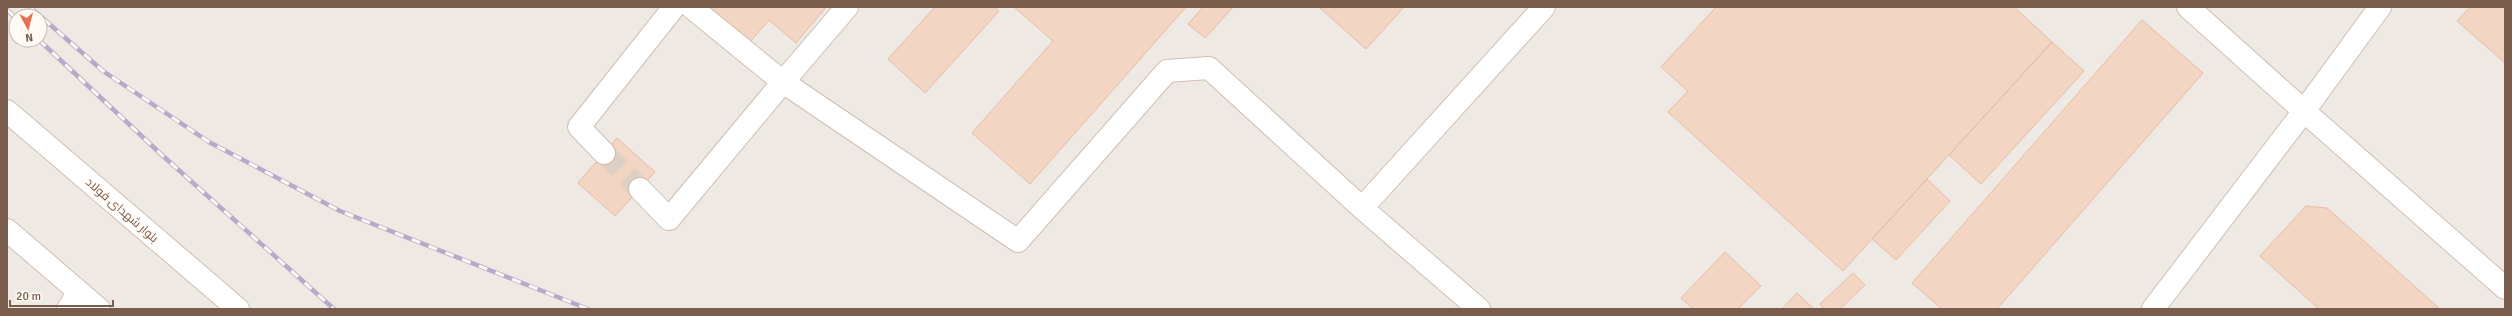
<svg xmlns="http://www.w3.org/2000/svg" width="2512" height="316" viewBox="0 0 2512 316" font-family="Signika,Cairo,sans-serif">
  <style>
    .industrial { fill: #efe9e4; fill-rule: evenodd }
    .building { fill: #f3d5c3; stroke: #e6bba3 }
    .lines { fill: none; stroke-linecap: round; stroke-linejoin: round }
    .minor-tunnel { stroke: #dcd0c4; stroke-width: 22; stroke-dasharray: 22 11; stroke-linecap: butt }
    .minor-casing { stroke: #d1beb0; stroke-width: 24 }
    .minor { stroke: #fff; stroke-width: 22 }
    .rail-casing { stroke: #b9a8c9; stroke-width: 4.5 }
    .rail { stroke: #fffaf3; stroke-width: 3; stroke-dasharray: 9; stroke-linecap: butt }
    .labels { text-anchor: middle; stroke-width: 3; stroke-linejoin: round; paint-order: stroke }
    .street-label { font-size: 12px; fill: #7a5c4d; stroke: #fffaf3 }
  </style>
  <rect width="100%" height="100%" fill="#fdf6ec"/>
  <!-- industrial -->
  <path class="industrial" d="M7,7H2505V309H7ZM16,16H40V40H16Z"/>
  <!-- building -->
  <path class="building" d="M709,7H826L796,43L769,20L750,42Z
    M935,7H995L999,11L925,93L888,59Z
    M1014,7H1186L1030,184L972,133L1053,41Z
    M1203,7H1233L1205,38L1188,24Z
    M1319,7H1404L1366,49Z
    M1716,7H2014L2052,42L1843,271L1668,112L1688,91L1661,67Z
    M2470,7H2505V63L2457,21Z
    M2142,20L2203,73L1997,309H1942L1912,283Z
    M2052,42L2084,71L1981,184L1949,155Z
    M617,138L655,172L615,216L578,183Z
    M1927,179L1950,201L1896,260L1872,239Z
    M2306,206L2327,208L2440,309H2319L2260,256Z
    M1725,252L1761,286L1738,309H1693L1681,298Z
    M1853,273L1865,285L1841,308L1842,309H1824L1820,304Z
    M1797,293L1814,309H1782Z"/>
  <g class="lines">
    <!-- minor-tunnel -->
    <path class="minor-tunnel" d="M604,153L640,189"/>
    <!-- minor casing -->
    <g class="minor-casing">
      <path id="minor" d="M691,7L783,82L847,7
        M2188,7L2304,111L2380,7
        M7,111L238,309
        M604,153L579,127L674,7
        M640,189L669,219L783,82L1018,241L1167,71L1209,68L1362,208
        M7,230L99,309
        M68,309L79,292
        M1479,309L1362,208L1544,7
        M2153,309L2304,111L2505,288"/>
    </g>
    <!-- minor -->
    <use href="#minor" class="minor"/>
    <!-- rail casing -->
    <g class="rail-casing">
      <path id="rail" d="M30,7L103,71L209,142L340,211L588,309
        M7,10L16,18
        M39,40L163,156L334,309"/>
    </g>
    <!-- rail -->
    <use href="#rail" class="rail"/>
  </g>
  <g class="labels">
    <!-- street labels -->
    <g class="street-label">
      <text transform="translate(122 210) rotate(41)" y="4">بلوار شهدای فولاد</text>
    </g>
  </g>
  <!-- border -->
  <rect width="2512" height="316" fill="none" stroke="#7a5c4d" stroke-width="16"/>
  <!-- north arrow -->
  <g transform="translate(28 28) rotate(173)"><circle r="19" fill="#fffaf3" stroke="#cabbb1"/>
  <path d="M0-3L7 15L0 10L-7 15Z" fill="#e76f51"/>
  <text y="-6" font-size="11" font-weight="bold" text-anchor="middle" fill="#7a5c4d">N</text>
  </g>
  <!-- scale -->
  <path d="M10 300v6h103v-6" fill="none" stroke="#7a5c4d" stroke-width="2"/>
  <text x="16" y="300" font-size="12" fill="#7a5c4d" stroke="#fffaf3" stroke-width="3" paint-order="stroke">20 m</text>
</svg>
